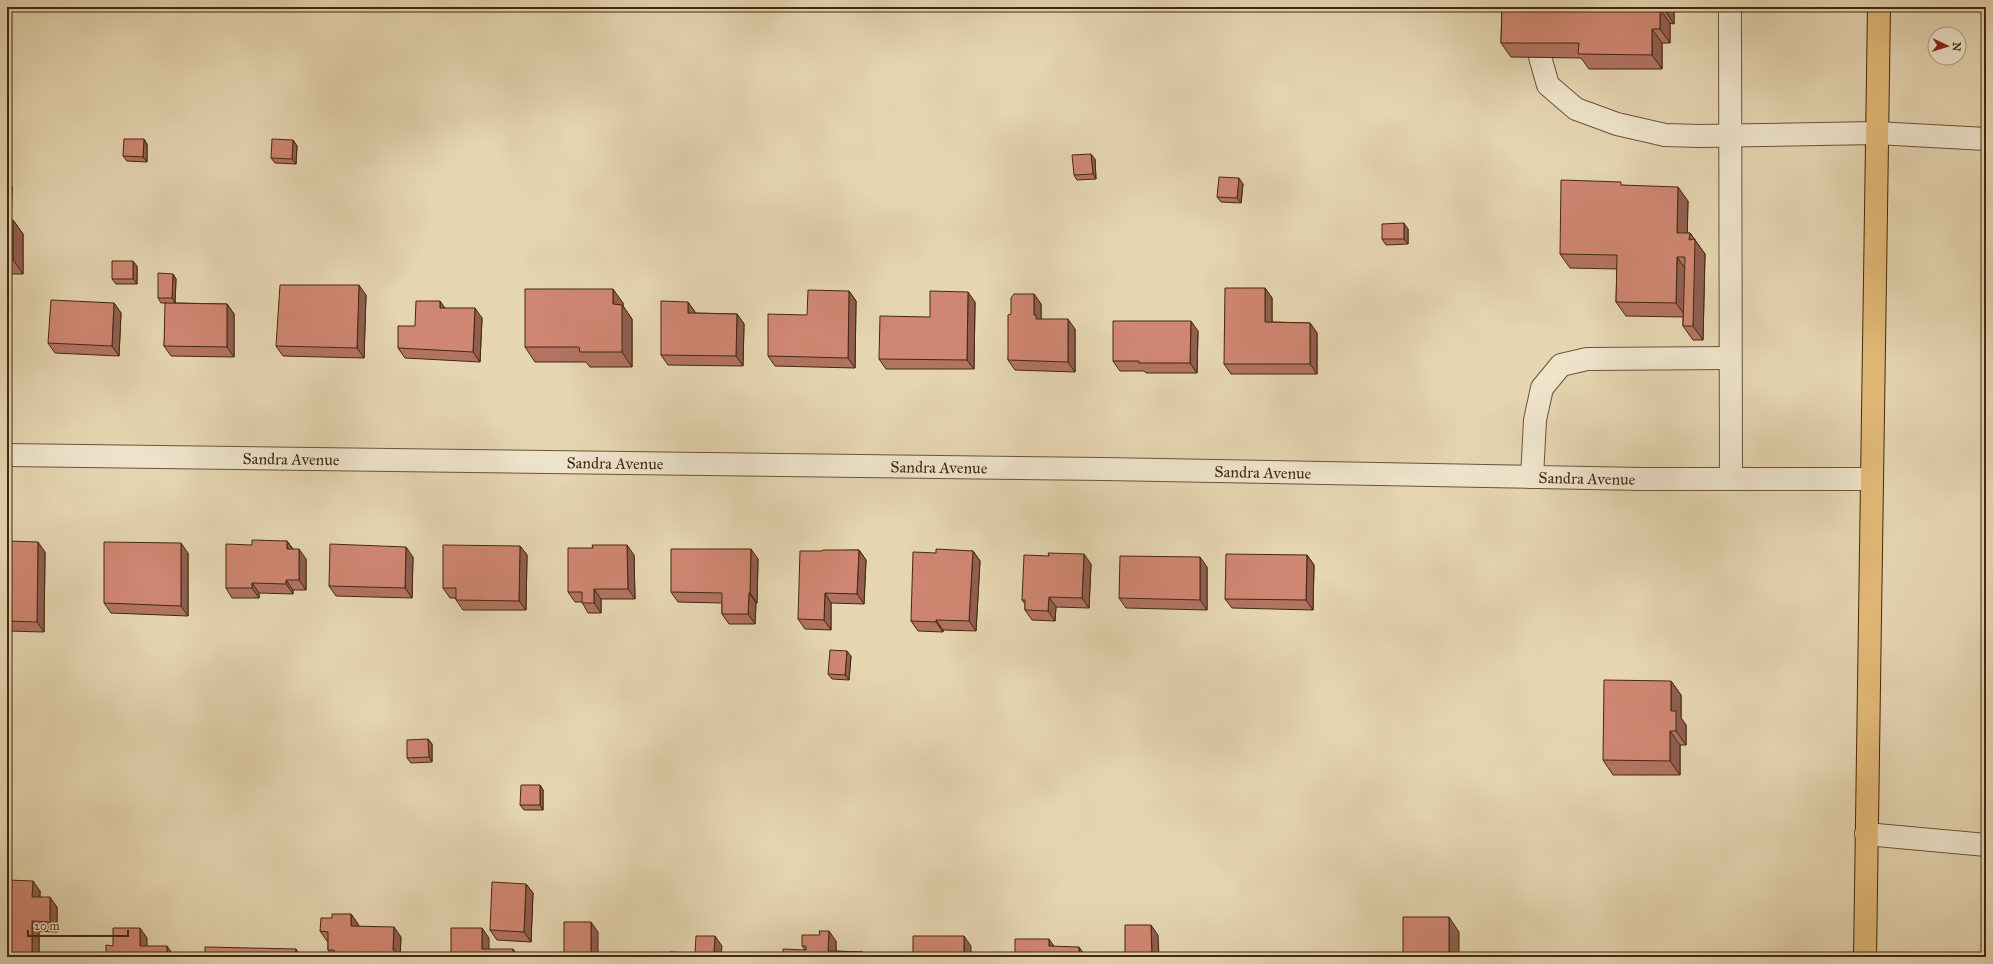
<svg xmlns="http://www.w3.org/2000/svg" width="1993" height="964" viewBox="0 0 1993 964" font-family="'IM FELL Great Primer',serif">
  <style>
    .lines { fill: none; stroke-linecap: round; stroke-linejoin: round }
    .minor-casing { stroke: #6c5338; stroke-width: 24 }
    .major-casing { stroke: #432810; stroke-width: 24 }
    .minor { stroke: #eee4cc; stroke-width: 22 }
    .major { stroke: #e2ba78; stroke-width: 22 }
    .wall { fill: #b27362; stroke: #432810 }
    .shaded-wall { fill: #915e50; stroke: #432810 }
    .building { fill: #cf8672; stroke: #432810 }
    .labels { text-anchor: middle; stroke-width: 3; stroke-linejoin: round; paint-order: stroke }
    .street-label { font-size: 16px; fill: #432810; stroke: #eee4cc }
  </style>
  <rect width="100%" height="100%" fill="#e5d5b1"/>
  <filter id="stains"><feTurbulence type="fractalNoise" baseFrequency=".005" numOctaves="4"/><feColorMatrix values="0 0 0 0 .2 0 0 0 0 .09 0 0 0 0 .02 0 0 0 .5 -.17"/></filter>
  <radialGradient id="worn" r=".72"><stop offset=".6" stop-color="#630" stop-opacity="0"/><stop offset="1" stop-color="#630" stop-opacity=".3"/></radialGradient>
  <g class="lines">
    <!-- minor casing -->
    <g class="minor-casing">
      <g id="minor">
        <path d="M1730,7L1731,479"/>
        <path d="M1540,57L1548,85L1576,109L1617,124L1665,135L1699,136L1876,133L1986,139"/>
        <path id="s1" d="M7,455L1104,469L1642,479H1871"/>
        <path d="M1532,477L1535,420L1542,388L1561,365L1587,359L1730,358"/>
        <path d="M1866,834L1986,845"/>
      </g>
    </g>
    <!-- major casing -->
    <g class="major-casing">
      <path id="major" d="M1865,957L1879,7"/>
    </g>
    <!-- minor -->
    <use href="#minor" class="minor"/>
    <!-- major -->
    <use href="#major" class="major"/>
  </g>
  <!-- wall -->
  <path class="wall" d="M1502,7H1674V24L1670,23V43H1662V69H1589L1581,58L1511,57L1501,43Z
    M144,139L147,144V162L127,161L123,156Z
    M293,140L297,146L296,164L275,163L271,158Z
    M1095,159L1096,179L1077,180L1074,175Z
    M7,181L12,187L11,220H13L23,234V274H7Z
    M1243,184L1241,203L1221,202L1217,197Z
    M1623,185L1688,201L1687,233H1690L1705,254L1703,340H1693L1683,326V317L1626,316L1616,302L1617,269L1570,268L1560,254Z
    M1408,229V244L1386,245L1382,239Z
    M137,266V284H116L112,279Z
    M173,274L176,279L175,303L227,304L234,314V357L171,356L164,346L167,303H161L158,298Z
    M1265,288L1272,298V322L1310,323L1317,333V374H1231L1224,364Z
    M849,291L856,301L855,368L775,366L768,356L807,315Z
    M1034,294L1041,304V319L1075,329V372L1015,370L1008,360L1011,314Z
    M366,295L364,358L283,356L276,346Z
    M688,302L695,312V313L737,314L744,324L743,366L668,365L661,355Z
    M975,302L974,369H886L879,359Z
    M114,303L121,313L119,356L55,353L48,343Z
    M623,303V306L632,319V367H590L586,362H535L525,347Z
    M444,308L482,318L480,362L405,358L398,348L415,326Z
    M1198,331L1197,373H1146L1144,371H1120L1113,361Z
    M7,541L45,552L44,632L7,631Z
    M287,541L293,549L306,559V590H293V594L259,593V598H232L226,588L252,545Z
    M520,546L527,555L526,610H463L456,600V598H450L443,588Z
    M859,550L866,560L864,604L831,603V630L805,629L798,619L822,551Z
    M973,551L980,561L976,631L943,630V632L918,631L911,621L936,553Z
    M188,553V616L111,613L104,603Z
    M634,555L635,599H601V613H588L582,602H575L568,592Z
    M1307,555L1314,565L1313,610L1232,608L1225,599Z
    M413,557L412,598L336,596L329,586Z
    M758,559L757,603H756L755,624H729L722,614V603L678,602L671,592Z
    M1091,564L1089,608L1056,607L1055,621L1032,620L1025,610V604L1022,600Z
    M1207,567V610L1126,608L1119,598Z
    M851,656L849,680L832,679L828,674Z
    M1671,681L1681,695V718L1686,725V745H1680V775H1613L1603,760Z
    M428,739L432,744V762L411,763L407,758Z
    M540,785L543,790V810H524L520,805Z
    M526,884L533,893L531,942L497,940L490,930Z
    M40,891V897L57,907V932L39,931V957H7Z
    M351,914L358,924V926L401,937L400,957H333L328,950V941H327L320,931L332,918Z
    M820,935L836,941V951L863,952L866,957H783L805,950L802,946Z"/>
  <!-- shaded-wall -->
  <path class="shaded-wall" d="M1664,7H1674V24L1664,9Z
    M1660,9L1670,23V43L1660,29Z
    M1652,29L1662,43V69L1652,55Z
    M144,139L147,144V162L143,157Z
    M293,140L297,146L296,164L292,159Z
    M1091,154L1095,159L1096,179L1093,174Z
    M1239,178L1243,184L1241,203L1237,198Z
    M7,181L12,187L11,234L7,229Z
    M1678,187L1688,201L1687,247L1677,233Z
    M13,220L23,234V274L13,260Z
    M1404,223L1408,229V244L1404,239Z
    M1690,233L1705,254L1703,340L1693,326L1689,240Z
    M1677,257L1687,271L1686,317L1676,303Z
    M133,261L137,266V284L133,279Z
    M173,274L176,279L175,303L172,298Z
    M359,285L366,295L364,358L357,348Z
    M1265,288L1272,298V332L1265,322Z
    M613,289L623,303V306L632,319V367L622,352L613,304Z
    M849,291L856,301L855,368L848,358Z
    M968,292L975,302L974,369L967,360Z
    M1034,294L1041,304V323L1036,319L1034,315Z
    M440,301L447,311L440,308Z
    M688,302L695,312V323L688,313Z
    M114,303L121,313L119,356L112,346Z
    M227,304L234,314V357L227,347Z
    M475,308L482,318L480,362L473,352Z
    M737,314L744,324L743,366L736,356Z
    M1068,319L1075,329V372L1068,362Z
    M1191,321L1198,331L1197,373L1190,363Z
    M1310,323L1317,333V374L1310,364Z
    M287,541L294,551L287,549Z
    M38,542L45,552L44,632L37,622Z
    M181,543L188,553V616L181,606Z
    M627,545L634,555L635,599L628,589Z
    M520,546L527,555L526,610L519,601Z
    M406,547L413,557L412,598L405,588Z
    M299,549L306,559V590L299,580Z
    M751,549L758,559L757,603L750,593Z
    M859,550L866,560L864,604L857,594Z
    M973,551L980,561L976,631L969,621Z
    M1084,554L1091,564L1089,608L1082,598Z
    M1307,555L1314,565L1313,610L1306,600Z
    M1200,557L1207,567V610L1200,600Z
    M286,580L293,590V594L286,584Z
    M252,583L259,593V598L252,588Z
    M594,589L601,599V613L594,603Z
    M749,593L756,603L755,624L748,614Z
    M825,593L831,603V630L824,620Z
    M1049,597L1056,607L1055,621L1048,611Z
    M936,620L943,630V632L936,622Z
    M847,651L851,656L849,680L845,675Z
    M1671,681L1681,695V718L1686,725V745L1676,731L1671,711Z
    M1670,731L1680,745V775L1670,761Z
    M428,739L432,744V762L429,757Z
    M540,785L543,790V810L540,805Z
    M33,881L40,891L39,907L32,897Z
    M526,884L533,893L531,942L524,932Z
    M50,897L57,907V932L50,922Z
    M351,914L358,924V935L351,926Z
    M1449,917L1459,932V957H1449Z
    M32,921L39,931V957H32Z
    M591,922L598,932V957L591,954Z
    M1151,925L1158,935L1159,957H1152Z
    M394,927L401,937L400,957H395L393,950Z
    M140,928L147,938V956L140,946Z
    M482,928L489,938V957L482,949Z
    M829,931L836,941V957L828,951Z
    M715,936L722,946L721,957L714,952Z
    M964,936L971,946V957H964Z
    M1049,939L1056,949L1049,946Z
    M167,946L174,956V957H167Z
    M1079,947L1086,957H1079Z
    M296,949L301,957H295Z
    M513,949L519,957H513Z
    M863,952L866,957H863Z"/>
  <!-- building -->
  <path class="building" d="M1502,7H1664V9H1660V29H1652V55L1578,54L1579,43H1501Z
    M124,139H144L143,157L123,156Z
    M272,139L293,140L292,159L271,158Z
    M1091,154L1093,174L1074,175L1072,155Z
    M1219,177L1239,178L1237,198L1217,197Z
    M1561,180L1621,182V185L1678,187L1677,233H1690L1689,240L1695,239L1693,326H1683L1685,257H1677L1676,303L1616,302L1617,255L1560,254Z
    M7,220H13V260H7Z
    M1404,223V239H1382V224Z
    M112,261H133V279H112Z
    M158,273L173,274L172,298H158Z
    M280,285H359L357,348L276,346Z
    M1225,288H1265V322L1310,323V364H1224Z
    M525,289H613V304L622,305V352H580L579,347H525Z
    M808,290L849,291L848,358L768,356V314L807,315Z
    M930,291L968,292L967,360L879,359L880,316L930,317Z
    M1014,294H1034V315H1036V319H1068V362L1008,360V315L1011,314V298Z
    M51,300L114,303L112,346L48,343Z
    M416,301H440V308H475L473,352L398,348V326H415Z
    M661,301L688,302V313L737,314L736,356L661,355Z
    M165,303L227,304V347L164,346Z
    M1113,321H1191L1190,363H1139V361H1113Z
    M252,540L287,541V549H299V580H286V584L252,583V588H226V544L252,545Z
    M7,541L38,542L37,622L7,621Z
    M104,542L181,543V606L104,603Z
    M330,544L406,547L405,588L329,586Z
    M443,545L520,546L519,601L456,600V588H443Z
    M592,545H627L628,589H594V603H582V592H568V548H593Z
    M671,549H751L750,593H749L748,614H722V593L671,592Z
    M936,549L973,551L969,621L936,620V622L911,621L913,552L936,553Z
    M823,550H859L857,594L825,593L824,620L798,619L800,551H822Z
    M1048,553L1084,554L1082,598L1049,597L1048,611L1025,610V600H1022L1024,555L1049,556Z
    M1226,554L1307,555L1306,600L1225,599Z
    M1120,556L1200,557V600L1119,598Z
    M830,650L847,651L845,675L828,674Z
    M1604,680L1671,681V711H1676V731H1670V761L1603,760Z
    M428,739L429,757L407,758V740Z
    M521,785H540V805H520Z
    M7,880L33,881L32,897H50V922L32,921V957H7Z
    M492,882L526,884L524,932L490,930Z
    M332,914H351V926L394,927L393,950H395V957H334V950H328V932L320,931L321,918H332Z
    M1403,917H1449V957H1403Z
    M564,922H591V954H625V957H564Z
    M1125,925H1151L1152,957H1125Z
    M113,928H140V946H167V957H106V945L113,946Z
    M451,928H482V949H513V957H451Z
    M819,931H829L828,951L863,952V957H783V949L806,950V946H802V935H820Z
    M696,936H715L714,952L722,953V955L743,956V957H669L670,952L695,953Z
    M913,936H964V957H908V956H913Z
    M1015,939H1049V946L1079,947V957H1015Z
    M205,947L296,949L295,957H205Z"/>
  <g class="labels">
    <!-- street labels -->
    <g class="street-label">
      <text dy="6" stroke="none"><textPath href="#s1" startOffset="284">Sandra Avenue</textPath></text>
      <text dy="6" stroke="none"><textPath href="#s1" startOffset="608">Sandra Avenue</textPath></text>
      <text dy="6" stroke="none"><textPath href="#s1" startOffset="932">Sandra Avenue</textPath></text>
      <text dy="6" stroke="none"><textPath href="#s1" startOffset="1256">Sandra Avenue</textPath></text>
      <text dy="6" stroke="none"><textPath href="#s1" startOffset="1580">Sandra Avenue</textPath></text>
    </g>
  </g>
  <!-- margin -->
  <rect width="1993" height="964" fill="none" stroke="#e5d5b1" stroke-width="24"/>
  <rect x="8" y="8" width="1977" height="948" fill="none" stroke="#432810" stroke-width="2"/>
  <rect x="12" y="12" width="1969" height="940" fill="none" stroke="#432810"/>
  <!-- north arrow -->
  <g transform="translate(1947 46) rotate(94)"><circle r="19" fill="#eee4cc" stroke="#aa9981"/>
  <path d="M0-3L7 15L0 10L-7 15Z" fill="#8f2418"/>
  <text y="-6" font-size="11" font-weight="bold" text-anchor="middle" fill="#432810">N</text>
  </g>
  <!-- scale -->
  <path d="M28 930v6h100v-6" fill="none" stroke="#432810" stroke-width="2"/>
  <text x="34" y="930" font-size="12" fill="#432810" stroke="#eee4cc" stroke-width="3" paint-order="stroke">20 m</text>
  <rect width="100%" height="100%" filter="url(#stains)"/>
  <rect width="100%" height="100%" fill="url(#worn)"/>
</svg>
